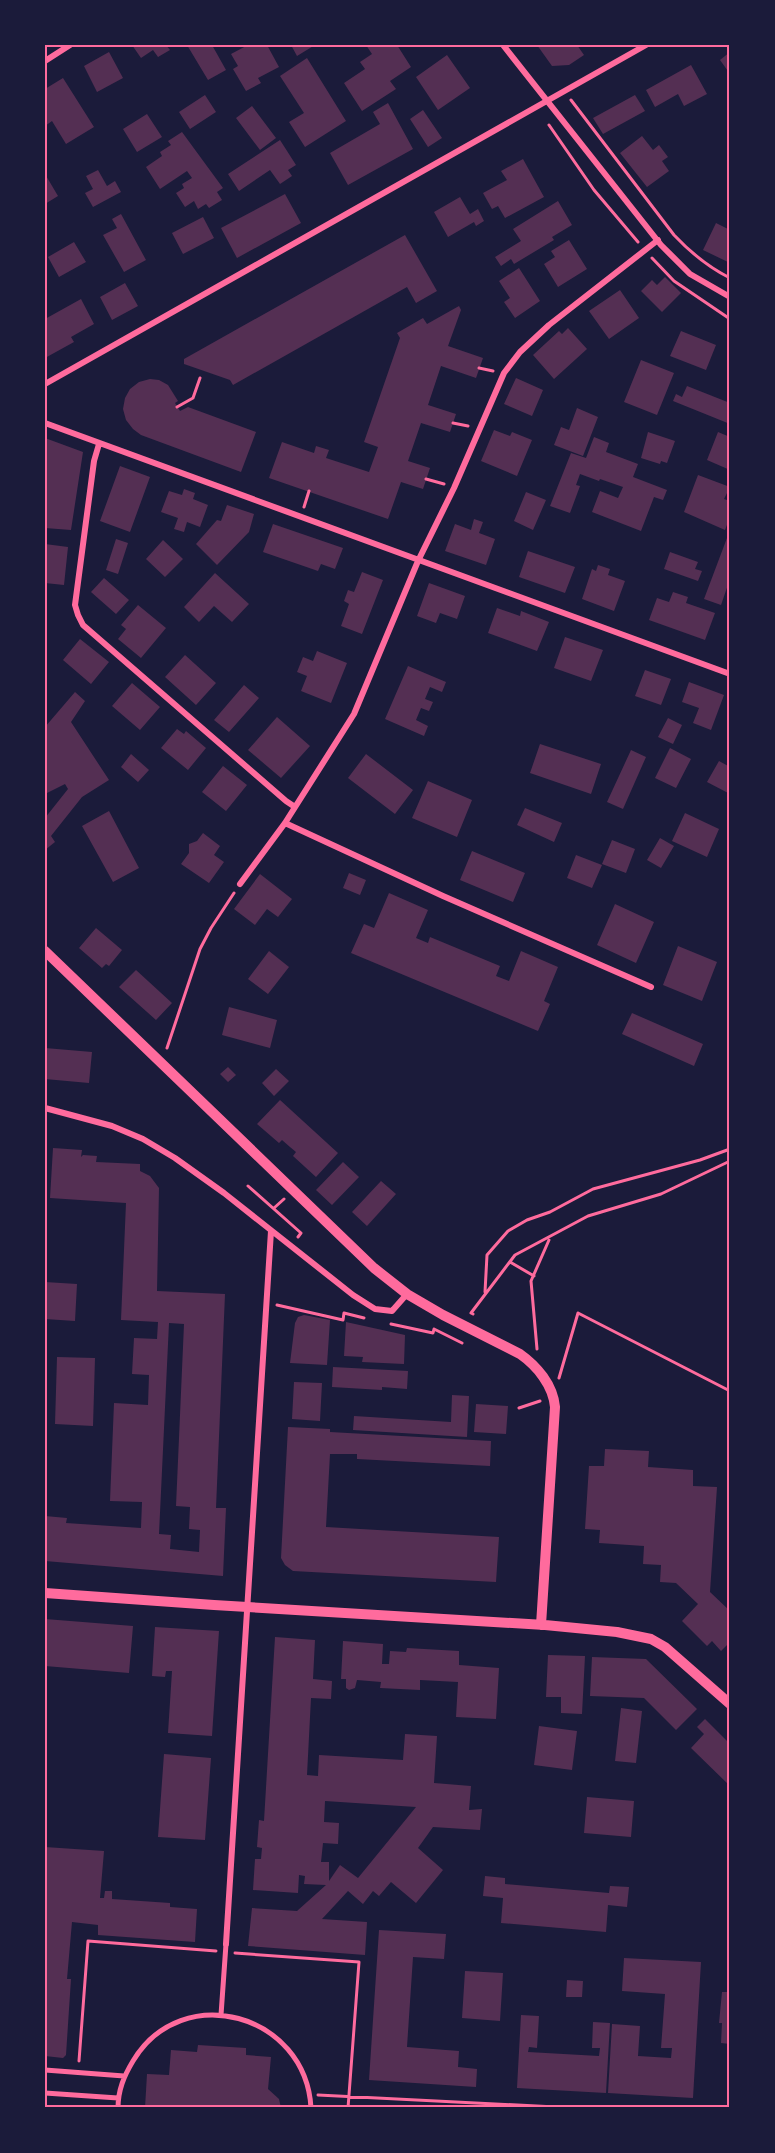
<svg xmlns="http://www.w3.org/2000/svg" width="775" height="2153" viewBox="0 0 775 2153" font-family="Cabin,sans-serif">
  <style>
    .building { fill: #542f53; fill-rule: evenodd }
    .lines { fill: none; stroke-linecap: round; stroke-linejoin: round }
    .path { stroke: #ff6b9d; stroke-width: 3 }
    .pedestrian { stroke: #ff6b9d; stroke-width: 5 }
    .minor { stroke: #ff6b9d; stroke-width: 6 }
    .tertiary { stroke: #ff6b9d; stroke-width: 10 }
    .neatline { fill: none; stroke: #ff6b9d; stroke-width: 2 }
  </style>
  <rect width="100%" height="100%" fill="#1b1b3a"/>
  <!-- building -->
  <path class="building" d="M132,45H166L170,50L158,57L153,50L141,58Z
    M187,45H212L226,70L208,80Z
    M248,45H267L279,67L258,78L261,83L246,91L233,69L238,66L231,54Z
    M291,45H315L297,56Z
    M366,45H397L411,67L390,81L396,89L362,111L344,83L365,69L360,62L372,54Z
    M537,45H569L571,47L577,45L584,55L569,65L552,66Z
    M109,52L123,78L97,92L84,66Z
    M730,52V74L720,60Z
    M447,55L470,88L438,110L416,77Z
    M307,58L346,121L305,147L289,122L304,113L280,76Z
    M691,65L707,94L684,106L678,94L655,107L646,90Z
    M63,78L94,127L66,144L52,121L45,126V89Z
    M205,95L216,112L190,129L179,112Z
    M635,95L645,111L603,134L593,118Z
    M388,103L413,149L348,185L330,153L380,124L373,112Z
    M252,106L276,138L260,150L236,118Z
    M423,110L442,138L428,147L410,119Z
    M147,114L162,137L137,152L123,129Z
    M182,132L223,188L217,192L222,200L209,208L206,204L198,209L194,201L185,207L176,193L184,188L182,184L192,178L187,171L160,189L146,167L162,156L160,152L171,145L168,141Z
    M642,136L653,150L659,145L668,157L662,161L669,171L647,187L620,153Z
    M280,140L296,165L288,170L292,176L280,184L270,170L239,191L228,174Z
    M523,159L544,197L505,218L498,206L492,209L483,193L507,180L501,171Z
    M98,170L107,186L115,181L121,192L93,207L85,193L93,189L86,176Z
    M45,174L58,196L45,204Z
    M285,194L301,223L237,258L221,228Z
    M460,197L470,214L478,209L484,221L476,226L474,222L448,237L434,212Z
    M558,201L572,225L552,237L554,240L514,264L511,259L501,266L495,257L521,241L513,229Z
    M121,214L146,260L124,272L103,235L117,228L112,219Z
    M203,217L214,238L183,254L172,233Z
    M716,223L730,230V263L703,250Z
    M405,235L437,291L416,303L407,287L233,385L230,380L184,364V359Z
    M569,240L587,269L558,287L544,264L555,257L551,251Z
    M74,242L86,262L59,277L48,257Z
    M519,268L540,301L515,318L504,302L510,298L499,281Z
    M665,277L681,293L662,312L641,291L652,280L657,285Z
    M125,283L138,306L112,320L100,297Z
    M620,290L639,318L609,339L589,311Z
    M81,299L94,324L71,337L74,342L45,358V319Z
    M459,306L461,310L448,346L483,358L476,378L441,366L428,405L456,414L450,432L421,423L408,461L430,468L423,489L401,482L388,519L269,478L282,442L314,453L316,446L329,450L326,458L369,472L378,447L364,442L400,338L397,333L423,318L427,324Z
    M568,328L587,349L554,379L533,355L559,331L562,334Z
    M681,331L716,345L706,370L670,356Z
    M641,360L674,373L657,415L624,402Z
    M516,378L543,390L532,416L504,404Z
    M150,379L159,380L168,385L178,401L175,403L180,411L188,407L256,432L241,472L141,435L133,429L126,420L123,409L125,398L130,389L139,382Z
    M687,386L730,403V424L673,401L676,394L682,397Z
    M577,408L598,417L583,456L554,445L561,427L569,430Z
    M494,430L510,436L512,432L532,440L517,476L481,461Z
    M648,432L675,441L667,463L661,461L660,464L641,458Z
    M718,432L730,437V470L707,460Z
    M594,437L609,443L606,452L638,464L633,477L667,490L663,500L654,497L641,531L592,512L600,491L618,498L623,487L600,479L599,481L580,474L576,485L580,486L570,513L550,506L571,453L586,458Z
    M45,438L83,452L71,530L45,528Z
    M120,466L150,477L130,532L100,521Z
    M698,475L730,487L724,499L730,501V517L725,530L684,512Z
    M184,489L195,493L193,499L208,505L200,527L187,522L184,532L174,529L178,518L161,512L169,491L182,495Z
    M526,492L546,500L533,530L514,521Z
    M227,505L254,514L249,532L217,565L196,544L217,520L221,521Z
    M474,519L483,522L479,533L495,539L486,565L445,551L455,524L471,530Z
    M273,524L343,548L335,569L321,564L318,571L263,552Z
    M730,530V579L721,605L704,599Z
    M116,539L128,543L118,574L106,570Z
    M163,540L183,559L165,577L146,559Z
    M45,544L68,547L64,585L45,583Z
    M528,551L575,567L565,593L519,577Z
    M670,552L698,562L695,569L702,571L698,581L664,569Z
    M598,565L610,569L608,575L625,581L614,611L582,599L592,569L596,571Z
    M362,572L383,580L362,634L341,626L349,604L344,601L348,590L354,592Z
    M215,573L249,604L232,622L214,606L199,622L184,607Z
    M104,578L129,600L116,614L91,592Z
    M429,583L465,596L457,619L440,613L436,623L417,616Z
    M673,592L688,597L686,603L715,613L705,640L649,620L657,598L669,602Z
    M138,605L166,628L141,658L118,639L126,629L121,625Z
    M497,608L520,616L521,611L549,622L537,651L488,633Z
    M565,637L603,650L591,681L554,668Z
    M80,639L109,662L91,684L63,660Z
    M317,651L347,663L331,703L301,691L307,676L297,672L303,657L313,661Z
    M185,655L216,683L196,705L165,677Z
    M408,666L446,682L442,692L430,687L425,699L433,702L429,711L421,708L416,720L428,726L424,736L385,719Z
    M645,670L671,679L661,705L635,696Z
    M689,682L724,695L711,730L693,723L699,708L682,702Z
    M132,683L160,707L140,730L112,706Z
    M244,685L259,698L229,732L214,720Z
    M75,692L85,701L71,722L109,780L82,797L51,836L55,842L45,850V818L68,789L65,784L45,794V727Z
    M277,717L310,746L281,778L248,750Z
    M668,718L682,725L673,744L658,737Z
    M177,729L184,734L186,731L206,748L188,770L161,748Z
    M540,744L601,764L591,794L530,773Z
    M670,748L691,759L676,788L655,778Z
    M631,750L646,757L623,809L607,802Z
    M131,754L149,770L138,782L121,767Z
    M366,754L413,790L395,814L348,778Z
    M719,761L730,767V794L707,782Z
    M223,766L247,785L226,811L202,792Z
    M428,781L472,800L457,837L412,818Z
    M525,808L562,823L554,842L517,825Z
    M109,811L139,868L113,882L82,826Z
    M685,813L719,829L707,857L672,841Z
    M203,833L220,846L214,855L224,862L209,883L181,864L189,853V844L197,841Z
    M660,838L674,846L661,868L647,860Z
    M612,840L635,849L626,873L602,864Z
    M472,851L525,873L513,902L460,880Z
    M576,855L602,865L592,888L567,878Z
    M349,873L366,880L360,895L343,888Z
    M260,874L292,899L278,917L267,909L255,925L234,909Z
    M389,893L428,910L416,938L428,943L430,937L500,966L496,976L509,981L521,951L558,967L544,1001L550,1004L538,1031L351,953L364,924L374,928Z
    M615,904L654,922L636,963L597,945Z
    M96,928L122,950L109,966L106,964L102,968L79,948Z
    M678,946L717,962L702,1001L663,985Z
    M269,951L289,967L268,994L248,979Z
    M136,970L172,1003L156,1020L119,987Z
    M229,1007L277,1020L270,1048L222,1035Z
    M632,1013L703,1044L694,1066L622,1034Z
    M45,1048L92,1052L89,1083L45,1079Z
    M228,1067L236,1075L228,1082L220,1074Z
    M276,1069L289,1081L274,1096L262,1083Z
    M280,1100L338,1153L316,1177L293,1156L296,1152L290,1147L282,1140L279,1143L257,1124Z
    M53,1148L82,1150L81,1157L83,1155L97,1156L96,1162L140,1164V1171L150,1176L159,1188L157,1291L225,1294L216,1508H226L223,1576L45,1561V1516L67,1518L66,1523L141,1528L142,1502L110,1501L114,1403L148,1405L149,1375L132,1374L134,1338L157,1339L158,1322L121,1320L126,1203L50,1198ZM169,1323L184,1324L176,1506L190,1507L189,1529L200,1530L199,1552L170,1549L171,1535L159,1534Z
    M343,1162L359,1177L332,1205L316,1190Z
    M381,1181L396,1194L367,1226L352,1212Z
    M45,1282L77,1284L75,1321L45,1319Z
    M304,1315L330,1320L327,1365L290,1363L295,1323L298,1317Z
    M346,1322L405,1335L404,1364L362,1362L363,1357L344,1356Z
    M57,1357L95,1358L93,1426L55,1424Z
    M333,1367L408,1371L407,1389L382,1387V1390L332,1387Z
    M294,1382L322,1383L320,1421L292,1419Z
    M452,1395L469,1396L467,1437L353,1430L354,1416L451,1422Z
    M476,1404L508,1406L506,1434L474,1432Z
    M288,1427L330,1429V1432L491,1441L490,1466L357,1459V1454H330L326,1527L499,1537L496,1582L293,1571L285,1565L281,1558Z
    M605,1449L649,1451L648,1467L693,1470V1486L717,1487L710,1592L730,1611V1642L721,1651L712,1641L707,1646L682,1621L698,1604L676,1583L660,1582L661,1565L643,1564L644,1546L599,1543L600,1530L585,1529L589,1466H604Z
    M45,1619L133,1626L129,1673L45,1666Z
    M155,1627L219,1631L212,1736L168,1733L172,1671H166L165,1677L152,1676Z
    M275,1637L315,1640L313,1679L332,1681L331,1699L311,1698L307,1775L318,1776L319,1755L403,1760L405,1734L437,1736L434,1783L471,1786L469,1810L482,1809L480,1830L433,1827L418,1848L443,1870L416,1903L391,1882L379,1896L373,1891L363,1904L348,1891L322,1919L367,1922L365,1955L248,1946L252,1908L297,1911L326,1885L304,1884L305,1876L299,1875L298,1893L253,1890L255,1859H261L262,1848L257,1847L259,1820L264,1821ZM325,1801L416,1807L358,1878L340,1865L329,1881V1862H321L323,1843L338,1844L339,1823L324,1822Z
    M343,1641L383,1644L382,1664H389L390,1651L406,1652L407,1648L459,1651V1665L499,1668L496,1719L456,1717L458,1682L420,1680V1690L380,1688L381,1682L357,1680L355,1688L349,1690L346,1688V1679H341Z
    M548,1655L585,1656L582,1714L561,1713V1697H546Z
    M592,1657L646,1659L697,1709L676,1730L644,1698L590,1696Z
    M621,1708L642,1711L636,1763L615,1761Z
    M705,1719L730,1744V1786L691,1748L704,1734L697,1727Z
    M539,1726L577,1731L572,1770L534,1765Z
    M164,1754L211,1758L205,1840L158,1837Z
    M587,1797L634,1801L631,1837L584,1833Z
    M45,1847L104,1851L100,1898H104L105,1891H112V1899L170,1903V1907L197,1909L195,1942L98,1935V1925L72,1922L67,1979H71L66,2055L63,2058L45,2056Z
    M485,1876L505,1878V1884L609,1893L610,1886L629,1887L627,1907L608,1905L606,1932L501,1923L503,1898L483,1896Z
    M379,1930L446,1934L444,1959L413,1957L407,2047L459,2051L458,2067L477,2069L476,2087L369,2080Z
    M624,1958L701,1962L693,2098L608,2093L612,2024L640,2026L638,2056L671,2058L672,2048H661L665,1994L622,1991Z
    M465,1971L503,1973L500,2021L462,2018Z
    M567,1980L583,1981L582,1997H566Z
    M722,1992H730V2044L721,2043L722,2023H719Z
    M521,2015L539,2016L537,2048L529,2047L528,2052L599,2056L600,2048H592L593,2022L610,2023L606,2093L517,2088Z
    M198,2045L246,2048V2055L271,2057L268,2089L279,2099L281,2108H145L147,2074L169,2075L171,2050L197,2052Z"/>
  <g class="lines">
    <!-- path -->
    <path class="path" d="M571,100L674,235C691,253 708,267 730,278
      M549,125L594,190L638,242
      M652,258L674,281L730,319
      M479,368L493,371
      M177,407L193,398L200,378
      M453,423L468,426
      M426,479L444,484
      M304,507L309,491
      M167,1048L200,949L211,928L234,893
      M248,1186L301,1233L298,1237
      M274,1208L284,1199
      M510,1262L534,1276
      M485,1292L487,1255L508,1231L527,1220L550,1212L593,1189L700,1160L730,1149
      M277,1305L343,1320L344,1313L364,1318
      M473,1314L471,1313L515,1255L588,1216L661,1194L730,1161
      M391,1324L433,1333L434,1329L462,1343
      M537,1349L531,1281L549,1240
      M559,1378L578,1313L730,1391
      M519,1408L540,1401
      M235,1953L359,1962L348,2108
      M79,2061L88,1941L216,1951
      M318,2095L575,2108"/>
    <!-- pedestrian -->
    <path class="pedestrian" d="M221,2015L226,1944
      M45,2070L124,2076
      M45,2093L118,2098
      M118,2108C118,2090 124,2076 133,2061C182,1979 306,2014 311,2108"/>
    <!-- minor -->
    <path class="minor" d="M503,45L661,245L690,274L730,297
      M45,61L70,45
      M45,384L646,45
      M45,423L730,674
      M99,444L94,461L75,605L78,615L83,625L286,801L295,807
      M285,823L443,896L651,987
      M240,884L285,823L354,714L418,561L454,488L504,373L520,352L549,325L658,240
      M45,1108L112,1126L143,1139L175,1158L224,1193L353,1295L375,1309L392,1311L407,1294
      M226,1944L271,1231"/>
    <!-- tertiary -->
    <path class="tertiary" d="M45,951L374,1268L407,1294L443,1315L520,1354C537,1366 553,1385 555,1407L541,1625
      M45,1593L214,1605L545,1625L617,1632L651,1639L665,1647L730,1704"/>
  </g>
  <!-- border -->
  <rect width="775" height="2153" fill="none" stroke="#1b1b3a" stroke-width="93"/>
  <rect x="46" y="46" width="682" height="2060" class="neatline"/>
</svg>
